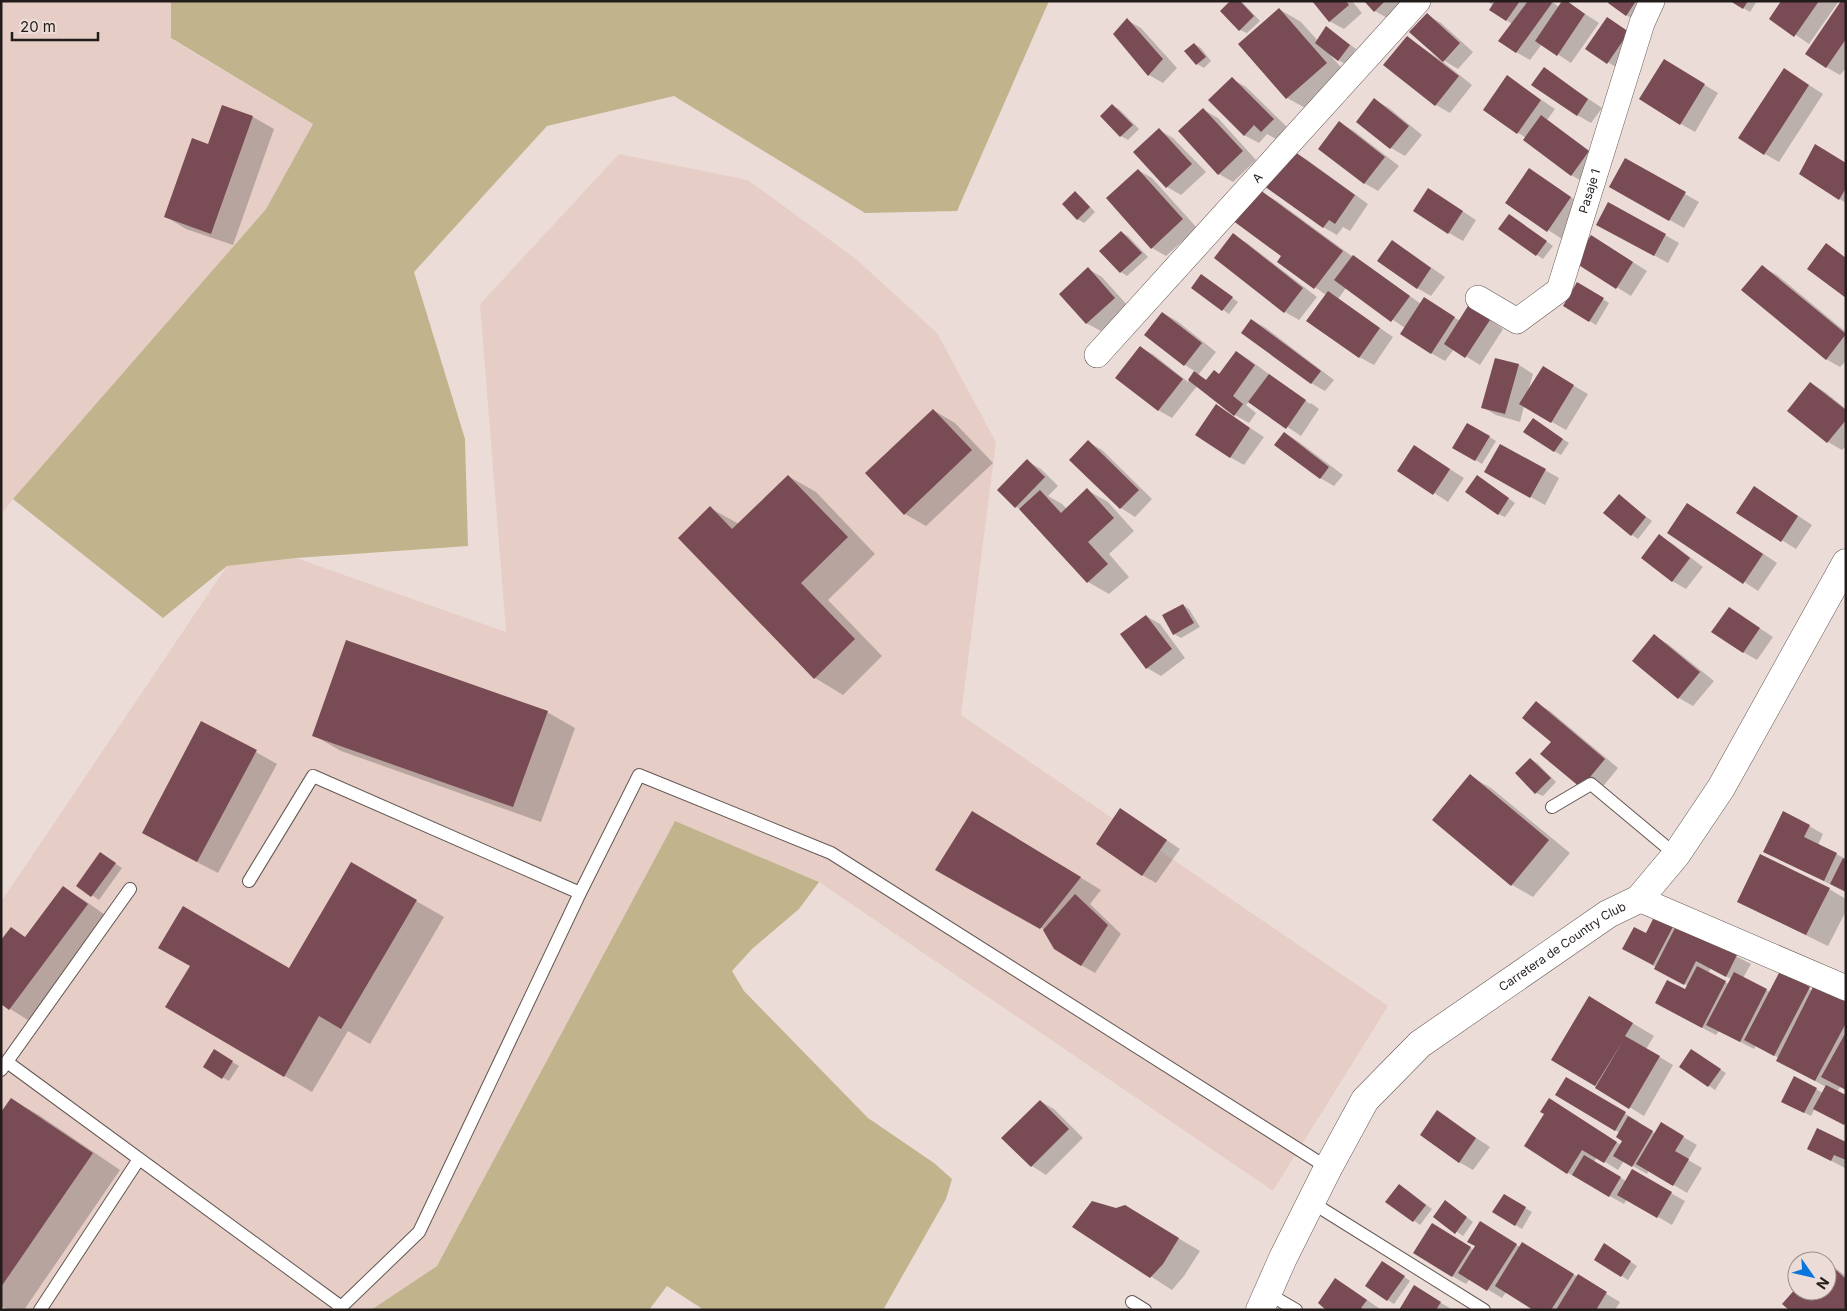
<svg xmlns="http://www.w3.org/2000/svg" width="1847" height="1311" viewBox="0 0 1847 1311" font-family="Inter,sans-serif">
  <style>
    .built { fill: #e6cec7 }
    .green { fill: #c1b38c }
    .shadow { fill: #0003; fill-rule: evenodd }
    .building { fill: #794b54 }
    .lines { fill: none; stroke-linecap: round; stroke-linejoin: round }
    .lane-casing { stroke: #645753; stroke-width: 14 }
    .street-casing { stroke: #645753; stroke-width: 26 }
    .secondary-casing { stroke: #645753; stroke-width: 29 }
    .lane { stroke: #fff; stroke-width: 12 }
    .street { stroke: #fff; stroke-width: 25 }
    .secondary { stroke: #fff; stroke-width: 28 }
    .labels { text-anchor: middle; stroke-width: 5; stroke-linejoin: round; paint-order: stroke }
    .street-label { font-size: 12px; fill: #221c1b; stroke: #ecdcd7 }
  </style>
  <rect width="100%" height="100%" fill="#ecdcd7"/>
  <!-- built -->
  <path class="built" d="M1,1H171V39L313,124L266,209L13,499L1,515Z
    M619,154L748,180L856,259L937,333L996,442L961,715L1388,1006L1273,1191L819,882L675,821L437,1266L371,1310H1V902L227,566L296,558L506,632L480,304Z"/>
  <!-- green -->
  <path class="green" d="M171,1H1049L957,211L865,213L674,96L547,126L414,272L465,439L468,546L296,558L227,566L163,618L13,499L266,209L313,124L171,38Z
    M675,821L819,882L799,909L752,949L732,971L744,991L868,1118L934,1163L952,1179L946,1199L883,1310H704L667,1286L649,1310H371L437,1266Z"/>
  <!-- shadow -->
  <path class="shadow" d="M1232,1L1242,2L1260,21L1247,33L1240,30Z
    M1313,1H1352L1362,13L1344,29L1329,21Z
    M1366,1H1407L1389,19L1375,11Z
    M1487,1H1551L1559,7L1565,1L1599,23L1571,63L1542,44L1530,60L1516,52L1512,24L1506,20L1494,6Z
    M1611,1H1656L1640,23L1626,15Z
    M1732,1H1757L1750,12Z
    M1782,1H1839L1809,44L1771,18Z
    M1846,3V68L1840,75L1826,67Z
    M1279,9L1301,22L1318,41L1333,32L1356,49L1345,64L1330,55L1348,75L1309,110L1287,98Z
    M1427,15L1441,23L1473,52L1458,69L1443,60L1442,61L1472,85L1450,113L1436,105L1385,65L1407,37L1439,59L1440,57Z
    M1608,18L1642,41L1622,71L1587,49Z
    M1127,20L1141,28L1177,68L1163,83L1149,75Z
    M1194,44L1201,48L1211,61L1204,68L1197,64Z
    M1544,69L1602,108L1591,123L1577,115Z
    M1678,69L1718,93L1695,132L1681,124Z
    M1507,77L1555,109L1547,120L1602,160L1585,183L1571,175L1526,138L1484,110Z
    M1798,78L1823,94L1779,162L1765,154Z
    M1232,79L1246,87L1287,127L1276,139L1267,134L1259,143L1244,135Z
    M1375,100L1389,108L1422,135L1405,156L1391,148L1357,121Z
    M223,106L253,117L274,129L233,245L186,229L165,216L209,145Z
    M1113,106L1119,109L1139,129L1128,140L1121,136Z
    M1204,110L1218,118L1256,160L1233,182L1219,174Z
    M1340,123L1354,131L1399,166L1378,191L1364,183Z
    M1159,130L1173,138L1206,172L1181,195L1167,187Z
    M1292,151L1306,159L1368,204L1350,231L1343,227L1337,235L1323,227Z
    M1626,160L1699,202L1684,228L1610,187Z
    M1846,164V203L1801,174Z
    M1138,170L1152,178L1197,228L1166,256L1152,248Z
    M1543,178L1584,206L1562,239L1507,203Z
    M1256,189L1277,201L1353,257L1367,265L1421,304L1438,307L1460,321L1483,315L1503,329L1480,365L1454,349L1445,361L1431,353L1402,334L1405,328L1346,288L1338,299L1393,337L1374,365L1359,357L1326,295L1278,261L1283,256Z
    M1075,193L1081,197L1095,212L1084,223L1077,219Z
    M1442,198L1476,220L1463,241L1449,233Z
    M1516,220L1553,246L1543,259L1537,255Z
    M1121,232L1128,236L1148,257L1127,276L1121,272L1101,251Z
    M1612,232L1665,235L1679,243L1668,263Z
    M1233,235L1247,243L1317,297L1299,320L1285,312Z
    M1606,245L1647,271L1631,296L1576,262Z
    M1406,250L1445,277L1431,296L1417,288Z
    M1762,267L1777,275L1846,332V361L1840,367L1826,359Z
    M1088,269L1102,277L1128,306L1101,331L1086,323Z
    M1208,280L1238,302L1229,314L1193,288Z
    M1578,284L1609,303L1596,325L1564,305Z
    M1163,313L1177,321L1216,352L1198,375L1207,380L1220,375L1237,352L1251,361L1310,404L1311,403L1319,409L1301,436L1249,401L1246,405L1256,413L1249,423L1235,415L1197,386L1172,418L1158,410L1140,347L1154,355L1188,382L1196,372L1185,365L1146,335Z
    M1252,320L1266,328L1334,380L1325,391L1311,383Z
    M1496,359L1519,365L1533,374L1528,391L1543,368L1588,394L1566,430L1524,406L1520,422L1496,415L1482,407Z
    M1811,383L1825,392L1846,409V446L1842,450L1828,442L1789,411Z
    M1216,406L1264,437L1244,465L1230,457Z
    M933,410L955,423L993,463L926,526L905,514Z
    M1468,424L1496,441L1482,464L1454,447Z
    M1539,424L1569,443L1561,455L1554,451Z
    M1285,433L1299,442L1343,475L1334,486L1320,478Z
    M1088,442L1102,450L1152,499L1135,517L1121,508L1070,460Z
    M1415,447L1464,478L1448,502L1399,470Z
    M1027,461L1041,469L1058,486L1048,496L1062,504L1067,509L1087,490L1108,502L1134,531L1109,554L1129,577L1109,594L1088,582L1022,510L1016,507Z
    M1545,470L1559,478L1545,505L1500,480Z
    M788,476L816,492L875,554L828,600L882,656L843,695L815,678L680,538L710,508L739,524Z
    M1484,481L1515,503L1505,517L1498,514Z
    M1619,496L1652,521L1638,539L1632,535Z
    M1768,496L1812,525L1796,549L1738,513Z
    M1702,513L1777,563L1758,591L1669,532Z
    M1659,536L1673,544L1703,567L1686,589L1672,581Z
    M1183,605L1189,609L1200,627L1181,638L1174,634Z
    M1729,608L1773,637L1757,660L1743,652Z
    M1146,616L1160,624L1185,658L1161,676L1147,668Z
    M1654,636L1668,644L1714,681L1693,706L1679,698L1634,661Z
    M1536,703L1550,711L1618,768L1596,795L1582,787L1553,742Z
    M547,712L575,728L541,822L341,751L313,735Z
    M256,752L277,764L218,873L164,845Z
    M1530,759L1537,763L1556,782L1543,796L1536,793Z
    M1470,776L1491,788L1570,853L1533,897L1512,885L1433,820Z
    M1121,809L1180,849L1156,883L1142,875Z
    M994,825L1101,890L1090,904L1121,934L1095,973L1081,965L1045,930L958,882Z
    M1809,826L1823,834L1818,845L1846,859V892L1779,859Z
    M107,858L122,868L99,900L78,886Z
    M352,864L444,917L370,1044L348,1031L312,1092L167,1007L290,969Z
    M63,888L84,900L108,917L31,1022L1,1003L11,929L26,938Z
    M1829,889L1846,899V911L1828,946L1760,913L1739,901Z
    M1659,911L1688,931L1751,964L1743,978L1770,992L1780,973L1813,991L1846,1003V1090L1840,1087L1837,1092L1846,1096V1125L1815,1108L1811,1116L1789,1105L1816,1089L1823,1093L1826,1087L1777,1060L1779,1058L1756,1046L1754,1049L1719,1031L1716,1035L1670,1011L1688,986L1638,957L1646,934ZM1711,968L1731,979L1729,984L1708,973Z
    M1611,1010L1654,1036L1646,1049L1673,1065L1644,1116L1552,1060Z
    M221,1055L239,1066L229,1081L204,1067Z
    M1698,1055L1726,1073L1715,1090L1681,1067Z
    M1566,1078L1639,1122L1638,1123L1656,1134L1661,1124L1697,1145L1688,1160L1702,1168L1687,1193L1649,1170L1647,1174L1624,1161L1618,1170L1597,1157L1594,1162L1626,1181L1632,1171L1685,1201L1672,1225L1627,1199L1624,1204L1568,1173L1525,1146L1563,1108L1621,1145L1624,1141L1620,1133L1557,1095Z
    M11,1099L39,1115L120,1170L24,1310H8L1,1306V1114Z
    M1040,1101L1054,1109L1083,1138L1046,1175L1032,1166L1003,1138Z
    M1437,1112L1490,1147L1473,1170L1459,1162Z
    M1846,1143L1845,1168L1822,1156Z
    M1406,1189L1432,1209L1420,1225L1387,1201Z
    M1504,1195L1532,1212L1522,1229L1494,1212Z
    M1452,1206L1473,1222L1463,1236L1434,1216Z
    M1146,1219L1200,1251L1184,1276L1172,1290L1074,1227Z
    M1494,1231L1520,1247L1536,1252L1620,1302L1615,1310H1535L1506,1292L1502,1298L1470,1279L1466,1284L1452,1276L1446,1233L1474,1250Z
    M1611,1249L1637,1266L1628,1280L1596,1259Z
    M1827,1262L1846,1276V1310H1791L1797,1289V1291H1827Z
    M1389,1266L1410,1281L1394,1304L1366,1286Z
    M1336,1280L1350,1288L1380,1309L1330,1310Z
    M1414,1287L1453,1310H1401Z"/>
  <!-- building -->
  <path class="building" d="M1230,1H1240L1254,16L1239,31L1220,11Z
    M1312,1H1346L1349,5L1329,22Z
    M1364,1H1385L1374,12Z
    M1495,1H1520L1506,21L1489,10Z
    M1528,1H1550L1552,3L1516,53L1498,41Z
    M1562,1H1567L1585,14L1557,56L1535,41Z
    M1609,1H1636L1626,16L1608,3Z
    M1730,1H1748L1743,9Z
    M1781,1H1819L1794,37L1769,19Z
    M1841,1H1846V39L1826,68L1805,54Z
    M1279,8L1327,63L1286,99L1238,44Z
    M1427,13L1460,43L1443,62L1409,32Z
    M1607,17L1629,32L1607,64L1585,49Z
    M1127,18L1163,59L1148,76L1113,34Z
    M1326,26L1350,45L1338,61L1315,43Z
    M1407,36L1459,76L1435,106L1383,65Z
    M1194,43L1206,57L1196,65L1184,51Z
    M1664,59L1705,84L1680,125L1639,99Z
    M1544,67L1588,99L1577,116L1531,85Z
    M1784,68L1809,85L1764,155L1738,138Z
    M1507,75L1541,100L1517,134L1483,110Z
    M1232,77L1274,119L1261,132L1254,125L1244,136L1208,100Z
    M1374,98L1409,126L1390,149L1356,122Z
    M1112,104L1133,125L1120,137L1100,116Z
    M222,105L253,116L211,234L164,217L192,138L208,144Z
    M1203,108L1243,151L1218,175L1178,131Z
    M1541,115L1589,151L1571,176L1523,140Z
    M1339,121L1385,157L1364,184L1318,149Z
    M1159,128L1192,164L1166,188L1133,152Z
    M1815,144L1846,163V188L1839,200L1799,174Z
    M1291,149L1355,195L1335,224L1329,220L1323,228L1264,186Z
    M1625,158L1686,192L1669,221L1609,187Z
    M1529,168L1571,197L1547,232L1505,203Z
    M1138,169L1183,219L1151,249L1106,198Z
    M1256,187L1343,251L1314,289L1277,262L1281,256L1232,220Z
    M1428,188L1463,211L1448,234L1413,211Z
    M1075,191L1090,207L1077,220L1062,204Z
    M1608,202L1666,234L1654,256L1596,225Z
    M1509,214L1547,241L1536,256L1498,229Z
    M1121,231L1142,253L1120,273L1099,251Z
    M1233,233L1303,288L1284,313L1214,258Z
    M1591,235L1633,262L1616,289L1574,262Z
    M1392,240L1431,268L1417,289L1377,261Z
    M1826,243L1846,258V298L1807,269Z
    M1353,255L1410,296L1391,322L1334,280Z
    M1762,265L1846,334L1826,360L1741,290Z
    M1088,267L1115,298L1086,324L1059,294Z
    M1201,274L1233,297L1222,311L1191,288Z
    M1577,282L1604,298L1589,322L1563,306Z
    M1328,291L1380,328L1359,358L1306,321Z
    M1424,297L1455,317L1431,354L1400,334Z
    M1468,306L1490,320L1465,358L1444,344Z
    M1162,312L1202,343L1184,366L1144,335Z
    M1251,319L1321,371L1311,384L1241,333Z
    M1140,346L1183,379L1158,411L1115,378Z
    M1236,351L1255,365L1233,396L1243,404L1234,416L1188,380L1194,371L1206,380L1214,370L1219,374Z
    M1495,358L1519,364L1505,414L1481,408Z
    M1543,366L1574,385L1551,423L1519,404Z
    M1269,374L1306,400L1286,429L1248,402Z
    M1810,382L1846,410V420L1827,443L1787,411Z
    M1216,404L1250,428L1230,458L1195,435Z
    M933,409L972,450L904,515L865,473Z
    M1533,418L1563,439L1554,452L1523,432Z
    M1467,423L1490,436L1475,461L1452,448Z
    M1284,432L1329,467L1320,479L1274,445Z
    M1088,440L1139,490L1120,509L1069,460Z
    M1500,444L1546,469L1530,498L1484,472Z
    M1414,445L1450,469L1433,495L1397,471Z
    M1027,459L1045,477L1015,508L997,490Z
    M788,475L848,537L801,583L855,639L814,679L678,538L710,506L732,529Z
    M1477,475L1509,498L1498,515L1465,492Z
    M1754,486L1798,516L1781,542L1736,513Z
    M1087,488L1114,518L1088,542L1108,564L1087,583L1019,509L1040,490L1061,513Z
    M1619,494L1646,517L1631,536L1603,513Z
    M1687,503L1763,554L1743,584L1667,533Z
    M1659,534L1690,558L1672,582L1641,558Z
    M1183,604L1194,623L1173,635L1162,615Z
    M1729,607L1760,628L1743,653L1711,632Z
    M1146,615L1172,649L1146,669L1120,634Z
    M1654,634L1700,672L1678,699L1632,661Z
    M346,640L548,711L513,807L312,736Z
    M1536,701L1605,759L1581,788L1540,754L1551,742L1522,718Z
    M201,721L257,750L197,862L142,833Z
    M1530,758L1551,778L1535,794L1515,773Z
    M1470,774L1549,840L1511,886L1432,820Z
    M1120,808L1167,840L1142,876L1096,844Z
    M972,811L1081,877L1040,929L935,870Z
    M1783,811L1810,825L1804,837L1837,853L1824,881L1763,852Z
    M100,852L116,863L91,897L76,886Z
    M1760,854L1830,888L1806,935L1737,902Z
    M1843,858L1846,860V892L1830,884Z
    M351,862L417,900L341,1029L319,1016L284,1077L165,1007L190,966L158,948L183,906L289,968Z
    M63,886L88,904L9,1010L1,1004V940L11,927L25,937Z
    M1075,894L1108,925L1081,966L1054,949L1043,930Z
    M1658,909L1677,919L1653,965L1622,949L1634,927L1646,933Z
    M1677,924L1737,955L1726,977L1696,961L1684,985L1654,969Z
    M1697,966L1726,981L1702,1028L1655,1003L1667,980L1685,989Z
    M1780,971L1810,987L1774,1056L1744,1040Z
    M1734,972L1767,989L1740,1042L1706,1025Z
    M1814,985L1846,1002V1023L1815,1081L1776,1061Z
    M1589,996L1633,1023L1625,1036L1660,1056L1629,1109L1595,1088L1624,1039L1595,1086L1551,1060Z
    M1846,1032V1090L1821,1077Z
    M214,1049L233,1061L222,1079L203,1067Z
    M1691,1049L1721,1069L1708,1087L1679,1067Z
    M1794,1076L1817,1088L1804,1113L1781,1102Z
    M1566,1077L1626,1112L1615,1131L1555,1095Z
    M1826,1085L1846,1095V1122L1844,1125L1813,1109Z
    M11,1098L93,1153L1,1287V1112Z
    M1549,1098L1617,1142L1604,1163L1582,1150L1567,1174L1524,1146L1544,1114L1540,1112Z
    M1040,1100L1069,1129L1031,1167L1001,1138Z
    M1437,1110L1476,1138L1459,1163L1420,1135Z
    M1628,1116L1653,1131L1632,1167L1613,1156L1622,1141L1616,1137Z
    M1661,1122L1684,1136L1675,1151L1689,1159L1673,1186L1636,1164Z
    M1817,1128L1846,1142V1160L1834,1155L1831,1161L1807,1149Z
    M1584,1155L1621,1177L1609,1197L1572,1175Z
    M1632,1169L1672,1192L1657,1218L1617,1195Z
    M1399,1184L1426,1205L1413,1222L1385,1202Z
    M1504,1194L1526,1207L1515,1226L1492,1212Z
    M1445,1200L1467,1217L1455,1234L1433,1217Z
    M1092,1201L1116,1208L1125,1205L1179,1238L1163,1264L1150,1278L1072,1227Z
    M1480,1221L1517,1244L1487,1291L1458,1273L1475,1246L1467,1242Z
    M1432,1223L1471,1247L1452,1277L1413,1253Z
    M1522,1242L1574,1274L1551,1310H1533L1495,1286Z
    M1604,1243L1631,1261L1621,1277L1594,1260Z
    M1382,1261L1405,1276L1387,1301L1365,1286Z
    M1827,1262L1846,1279V1307L1843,1310H1789L1782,1304L1797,1287V1291H1827Z
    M1578,1274L1607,1292L1596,1310H1556Z
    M1335,1278L1367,1300L1361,1308L1364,1310H1326L1318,1303Z
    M1414,1285L1441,1302L1436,1310H1399Z"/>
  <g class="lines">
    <!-- lane casing -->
    <g class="lane-casing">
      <path id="lane" d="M1552,807L1591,784L1676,855
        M249,881L313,776L580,893
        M7,1062L340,1306
        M1,1070L130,889
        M1311,1202L1484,1310
        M1267,1293L1296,1310
        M1132,1302L1145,1310
        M40,1310L139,1159
        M338,1310L419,1232L580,893L639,775L831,853L1328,1168"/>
    </g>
    <!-- street casing -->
    <g class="street-casing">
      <g id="street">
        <path id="s1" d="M1478,298L1517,321L1559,290L1642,23L1652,1"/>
        <path id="s2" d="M1097,355L1418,1"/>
        <path d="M1639,899L1846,988"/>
      </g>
    </g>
    <!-- secondary casing -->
    <g class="secondary-casing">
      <g id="secondary">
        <path id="s3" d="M1260,1310L1283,1258L1328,1168L1365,1100L1420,1044L1608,914L1639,899L1676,855L1721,788L1846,563"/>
      </g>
    </g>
    <!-- lane -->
    <use href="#lane" class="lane"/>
    <!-- street -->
    <use href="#street" class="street"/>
    <!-- secondary -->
    <use href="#secondary" class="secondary"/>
  </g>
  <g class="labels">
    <!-- street labels -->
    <g class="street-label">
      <text dy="4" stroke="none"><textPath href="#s2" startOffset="239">A</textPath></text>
      <text dy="4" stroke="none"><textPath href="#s1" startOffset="201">Pasaje 1</textPath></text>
      <text dy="4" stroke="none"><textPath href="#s3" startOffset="486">Carretera de Country Club</textPath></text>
    </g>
  </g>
  <!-- border -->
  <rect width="1847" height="1311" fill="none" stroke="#221c1b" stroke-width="5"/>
  <!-- north arrow -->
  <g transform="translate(1812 1276) rotate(124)"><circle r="24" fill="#ecdcd7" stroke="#9b8f8c"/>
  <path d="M0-4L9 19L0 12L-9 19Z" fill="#0876dd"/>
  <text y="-8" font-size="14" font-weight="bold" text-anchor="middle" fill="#221c1b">N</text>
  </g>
  <!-- scale -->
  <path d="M12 32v8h86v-8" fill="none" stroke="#221c1b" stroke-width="2.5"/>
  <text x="20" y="32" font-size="15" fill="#221c1b" stroke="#ecdcd7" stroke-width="4" paint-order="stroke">20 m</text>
</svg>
